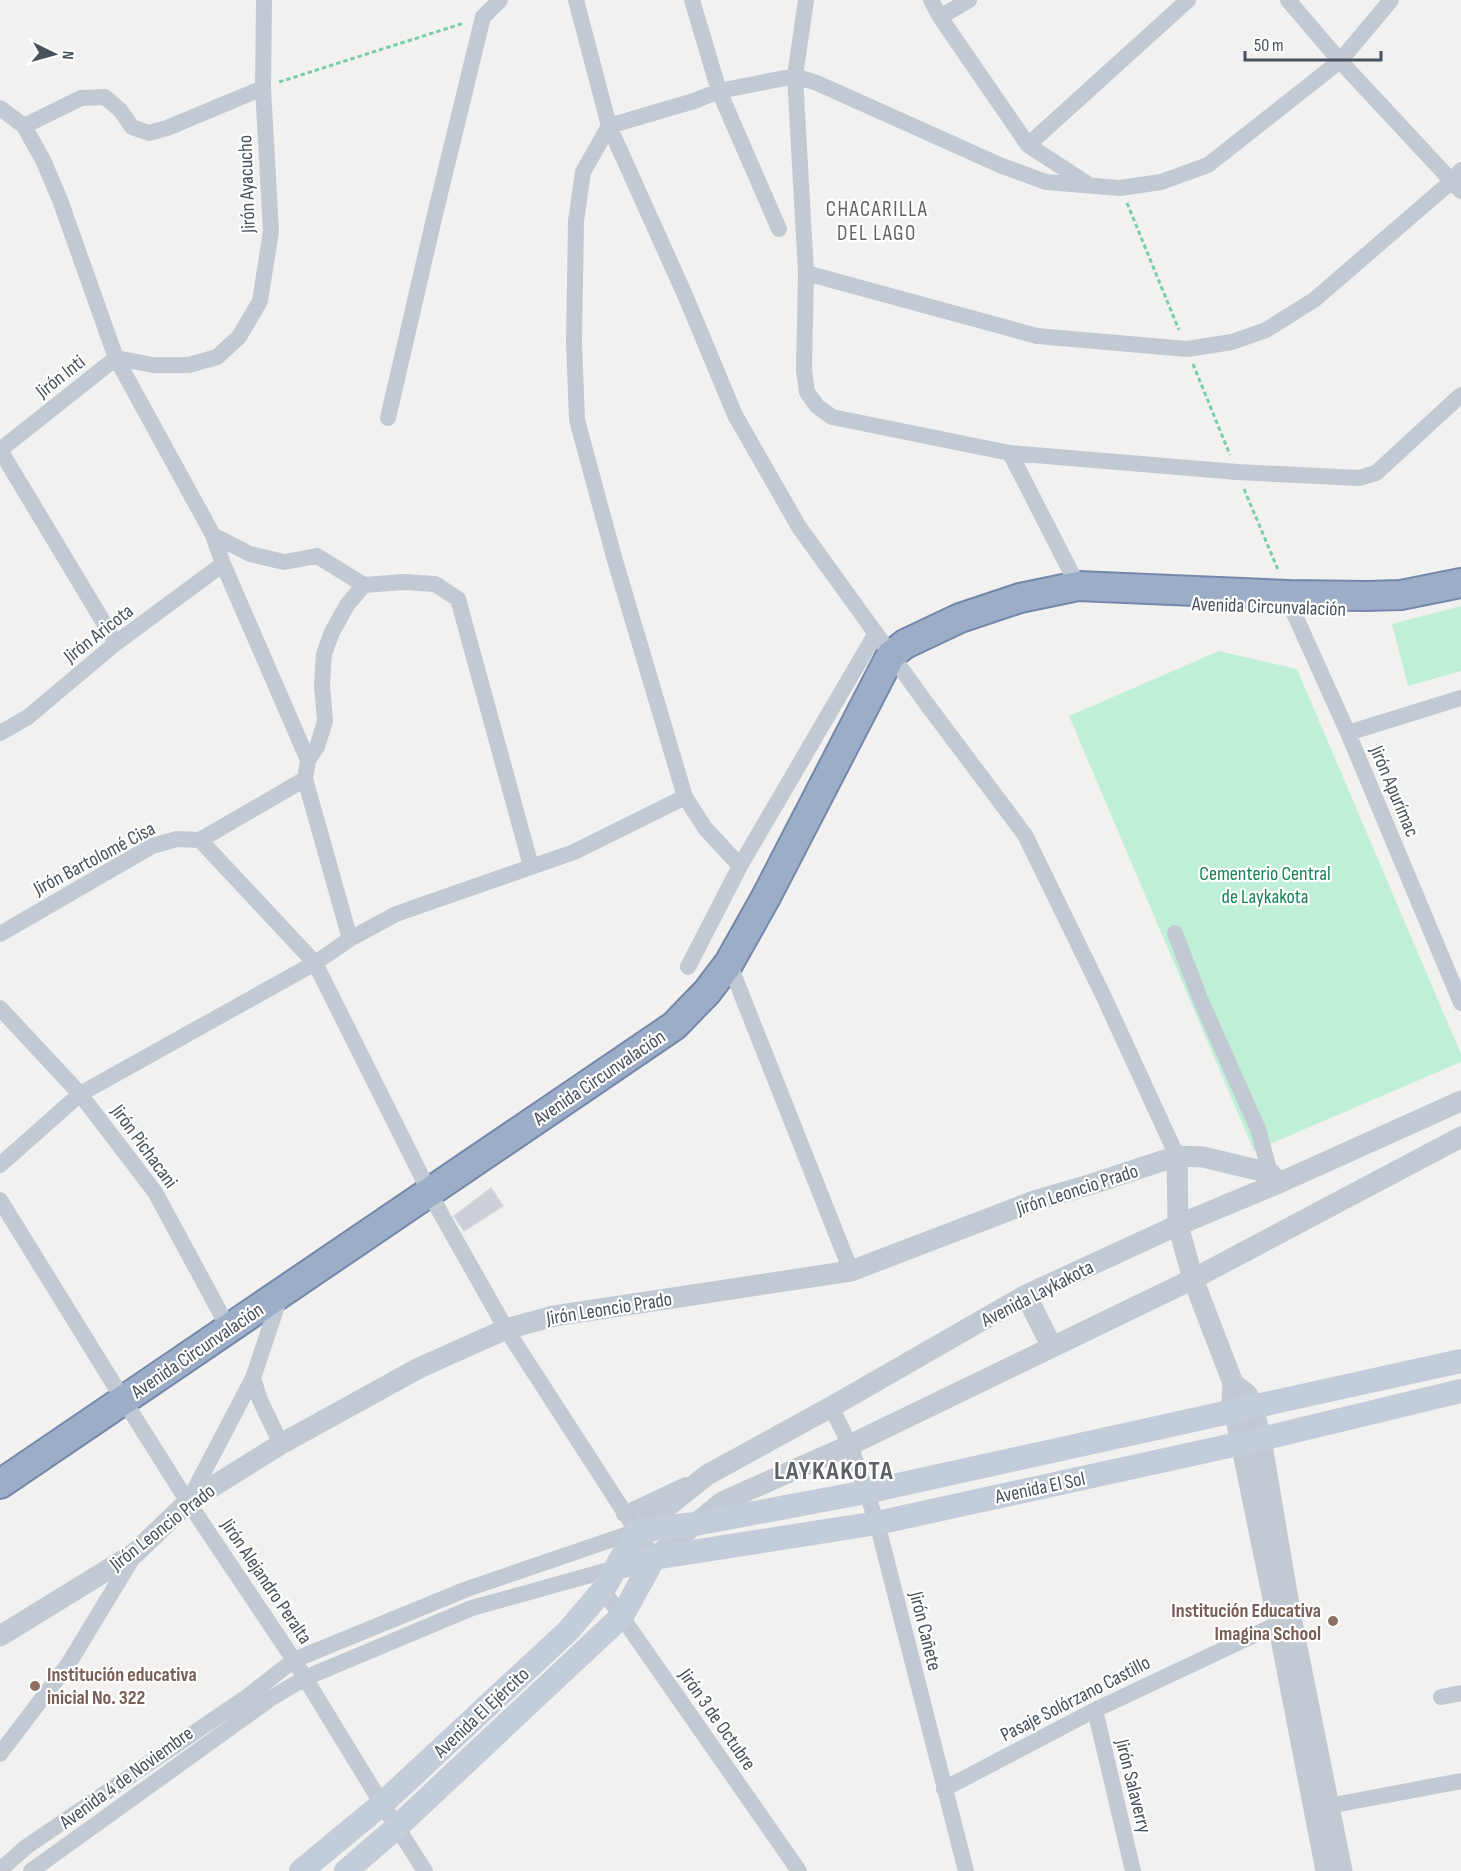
<svg xmlns="http://www.w3.org/2000/svg" width="1461" height="1871" viewBox="0 0 1461 1871" font-family="'Sofia Sans Condensed',sans-serif">
  <style>
    .green { fill: #bff0d7 }
    .building { fill: #cccfd6; stroke: #d4d6dc; stroke-width: 1.5 }
    .lines { fill: none; stroke-linecap: round; stroke-linejoin: round }
    .trunk-casing { stroke: #7388ab; stroke-width: 32 }
    .path { stroke: #77ceac; stroke-width: 3; stroke-dasharray: 4.5 3; stroke-linecap: butt }
    .minor { stroke: #c1c9d2; stroke-width: 16 }
    .tertiary { stroke: #c1c9d2; stroke-width: 21 }
    .secondary { stroke: #c3ccd9; stroke-width: 24 }
    .trunk { stroke: #9cadc7; stroke-width: 28 }
    .education-dot { fill: #8d6e63; stroke: #fff; stroke-width: 2 }
    .labels { text-anchor: middle; stroke-width: 4.5; stroke-linejoin: round; paint-order: stroke }
    .street-label { font-size: 20px; fill: #48525e; stroke: #fff }
    .park-label { font-size: 20px; fill: #178257; stroke: #fff }
    .education-label { font-size: 20px; font-weight: bold; fill: #785e54; stroke: #fff; text-anchor: end }
    .neighbourhood-label { font-size: 21px; letter-spacing: 1.5px; fill: #5d6065; stroke: #fff }
    .district-label { font-size: 26px; font-weight: bold; letter-spacing: 1.5px; fill: #5d6065; stroke: #fff }
  </style>
  <rect width="100%" height="100%" fill="#f3f1f0"/>
  <!-- green -->
  <path class="green" d="M1461,606V671L1408,686L1392,624Z
    M1219,651L1297,669L1461,1054V1062L1254,1151L1069,716Z"/>
  <!-- building -->
  <path class="building" d="M491,1188L503,1206L464,1231L454,1216Z"/>
  <g class="lines">
    <!-- trunk casing -->
    <g class="trunk-casing">
      <path id="trunk" d="M0,1484L674,1026L707,992L729,963L766,897L891,655L905,644L960,618L1020,598L1078,586L1289,595L1366,596L1401,595L1461,583"/>
    </g>
    <!-- path -->
    <path class="path" d="M279,82L464,23
      M1127,203L1179,330
      M1193,364L1230,455
      M1244,489L1279,572"/>
    <!-- minor -->
    <path class="minor" d="M576,0L609,126L685,295L735,415L799,527L926,703L1025,835L1103,995L1177,1156
      M692,0L719,91L779,229
      M806,0L795,76L806,273L804,370L807,392L817,406L832,417L1010,453L1237,472L1359,478L1376,473L1461,395
      M931,0L940,17L1028,145L1089,185
      M1288,0L1340,61L1461,191
      M940,17L969,0
      M0,108L24,126L43,160L60,200L116,358L213,535L223,564L308,760L305,779L350,939
      M24,126L81,98L105,97L120,110L132,127L149,133L167,128L263,88
      M1028,145L1188,0
      M806,273L1037,336L1187,349L1232,342L1266,330L1314,300L1452,181L1461,170
      M388,418L436,210L483,17L500,0
      M0,450L116,358L153,365H189L217,357L239,337L260,301L271,231L263,88L264,0
      M0,450L116,643
      M1010,453L1078,586
      M213,535L250,554L284,562L317,556L364,585L404,582L435,584L458,599L531,866
      M1289,595L1293,611L1348,733L1461,1003
      M0,733L28,717L116,643L223,564
      M1348,733L1461,698
      M308,760L317,747L325,721L322,686L324,654L332,632L347,605L364,585
      M200,840L315,963L436,1205L506,1329L654,1558
      M740,866L705,828L685,797L614,557L577,420L574,342L576,221L583,172L609,126L694,101L719,91L795,76L817,83L1002,166L1046,182L1120,188L1161,182L1208,165L1340,61L1391,0
      M1175,933L1201,1001L1258,1129L1270,1173
      M0,934L152,846L177,839L200,840L305,779
      M729,963L851,1271
      M688,967L740,866L876,633
      M0,1008L80,1094L155,1192L229,1329
      M0,1165L80,1094L315,963L350,939L396,914L574,852L685,797
      M0,1200L123,1399L188,1502L294,1660L382,1804L425,1871
      M253,1378L260,1400L281,1444
      M831,1407L850,1445L877,1523L966,1871
      M188,1502L253,1378L281,1294
      M624,1514L686,1485
      M603,1590L799,1871
      M1441,1697L1461,1693
      M1095,1710L1133,1871
      M0,1754L69,1663L135,1554
      M944,1789L1095,1710L1288,1619
      M1318,1808L1461,1781
      M0,1870L26,1847L248,1696L294,1660L467,1589L637,1531
      M31,1871L273,1697L305,1678L472,1608L616,1568"/>
    <!-- tertiary -->
    <path class="tertiary" d="M1177,1156L1178,1225L1193,1279L1233,1383
      M1026,1295L1052,1347
      M637,1531L707,1475L831,1407L1026,1295L1178,1225L1279,1183L1461,1101
      M654,1558L722,1502L850,1445L1193,1279L1461,1137
      M0,1636L135,1553L188,1502L281,1444L419,1368L506,1329L554,1316L851,1271L1034,1201L1092,1184L1177,1156L1203,1157L1270,1173L1279,1183
      M1326,1871L1278,1623L1241,1443L1232,1400L1233,1383L1247,1394L1253,1407L1261,1439L1291,1617L1342,1871"/>
    <!-- secondary -->
    <path class="secondary" d="M616,1568L654,1558L877,1523L1261,1439L1461,1391
      M301,1871L382,1804L568,1631L603,1590L637,1531L695,1524L866,1492L1461,1361
      M346,1871L397,1827L622,1616L654,1558"/>
    <!-- trunk -->
    <use href="#trunk" class="trunk"/>
  </g>
  <!-- markers -->
  <g class="education-dot">
    <circle cx="1333" cy="1621" r="6"/>
    <circle cx="35" cy="1686" r="6"/>
  </g>
  <g class="labels">
    <!-- street labels -->
    <g class="street-label">
      <text transform="translate(246 184) rotate(-92)" y="7">Jirón Ayacucho</text>
      <text transform="translate(60 376) rotate(-38)" y="7">Jirón Inti</text>
      <text transform="translate(1269 606) rotate(2)" y="7">Avenida Circunvalación</text>
      <text transform="translate(98 633) rotate(-38)" y="7">Jirón Aricota</text>
      <text transform="translate(1395 791) rotate(67)" y="7">Jirón Apurímac</text>
      <text transform="translate(94 858) rotate(-28)" y="7">Jirón Bartolomé Cisa</text>
      <text transform="translate(599 1077) rotate(-34)" y="7">Avenida Circunvalación</text>
      <text transform="translate(145 1146) rotate(54)" y="7">Jirón Pichacani</text>
      <text transform="translate(1077 1189) rotate(-18)" y="7">Jirón Leoncio Prado</text>
      <text transform="translate(1037 1293) rotate(-27)" y="7">Avenida Laykakota</text>
      <text transform="translate(609 1308) rotate(-9)" y="7">Jirón Leoncio Prado</text>
      <text transform="translate(197 1350) rotate(-34)" y="7">Avenida Circunvalación</text>
      <text transform="translate(1040 1487) rotate(-12)" y="7">Avenida El Sol</text>
      <text transform="translate(162 1527) rotate(-38)" y="7">Jirón Leoncio Prado</text>
      <text transform="translate(267 1581) rotate(56)" y="7">Jirón Alejandro Peralta</text>
      <text transform="translate(926 1631) rotate(76)" y="7">Jirón Cañete</text>
      <text transform="translate(1075 1698) rotate(-27)" y="7">Pasaje Solórzano Castillo</text>
      <text transform="translate(481 1712) rotate(-43)" y="7">Avenida El Ejército</text>
      <text transform="translate(718 1719) rotate(55)" y="7">Jirón 3 de Octubre</text>
      <text transform="translate(126 1777) rotate(-36)" y="7">Avenida 4 de Noviembre</text>
      <text transform="translate(1134 1786) rotate(76)" y="7">Jirón Salaverry</text>
    </g>
    <!-- park labels -->
    <g class="park-label">
      <text x="1265" y="880">Cementerio Central<tspan x="1265" dy="23">de Laykakota</tspan></text>
    </g>
    <!-- education labels -->
    <g class="education-label">
      <text x="1321" y="1617">Institución Educativa<tspan x="1321" dy="23">Imagina School</tspan></text>
      <text x="47" y="1681" text-anchor="start">Institución educativa<tspan x="47" dy="23">inicial No. 322</tspan></text>
    </g>
    <!-- neighbourhood labels -->
    <g class="neighbourhood-label">
      <text x="877" y="216">CHACARILLA<tspan x="877" dy="24">DEL LAGO</tspan></text>
    </g>
    <!-- district labels -->
    <g class="district-label">
      <text x="834" y="1479">LAYKAKOTA</text>
    </g>
  </g>
  <!-- north arrow -->
  <g transform="translate(54 54) rotate(95)" stroke="#ffffff" stroke-width="4.5" paint-order="stroke">
  <path d="M0-4.5L10 22L0 15L-10 22Z" fill="#48525e"/>
  <text y="-9" font-size="16" font-weight="bold" text-anchor="middle" fill="#48525e">N</text>
  </g>
  <!-- scale -->
  <path d="M1245 51v9h136v-9" fill="none" stroke="#48525e" stroke-width="3"/>
  <text x="1254" y="51" font-size="18" fill="#48525e" stroke="#ffffff" stroke-width="4.5" paint-order="stroke">50 m</text>
</svg>
